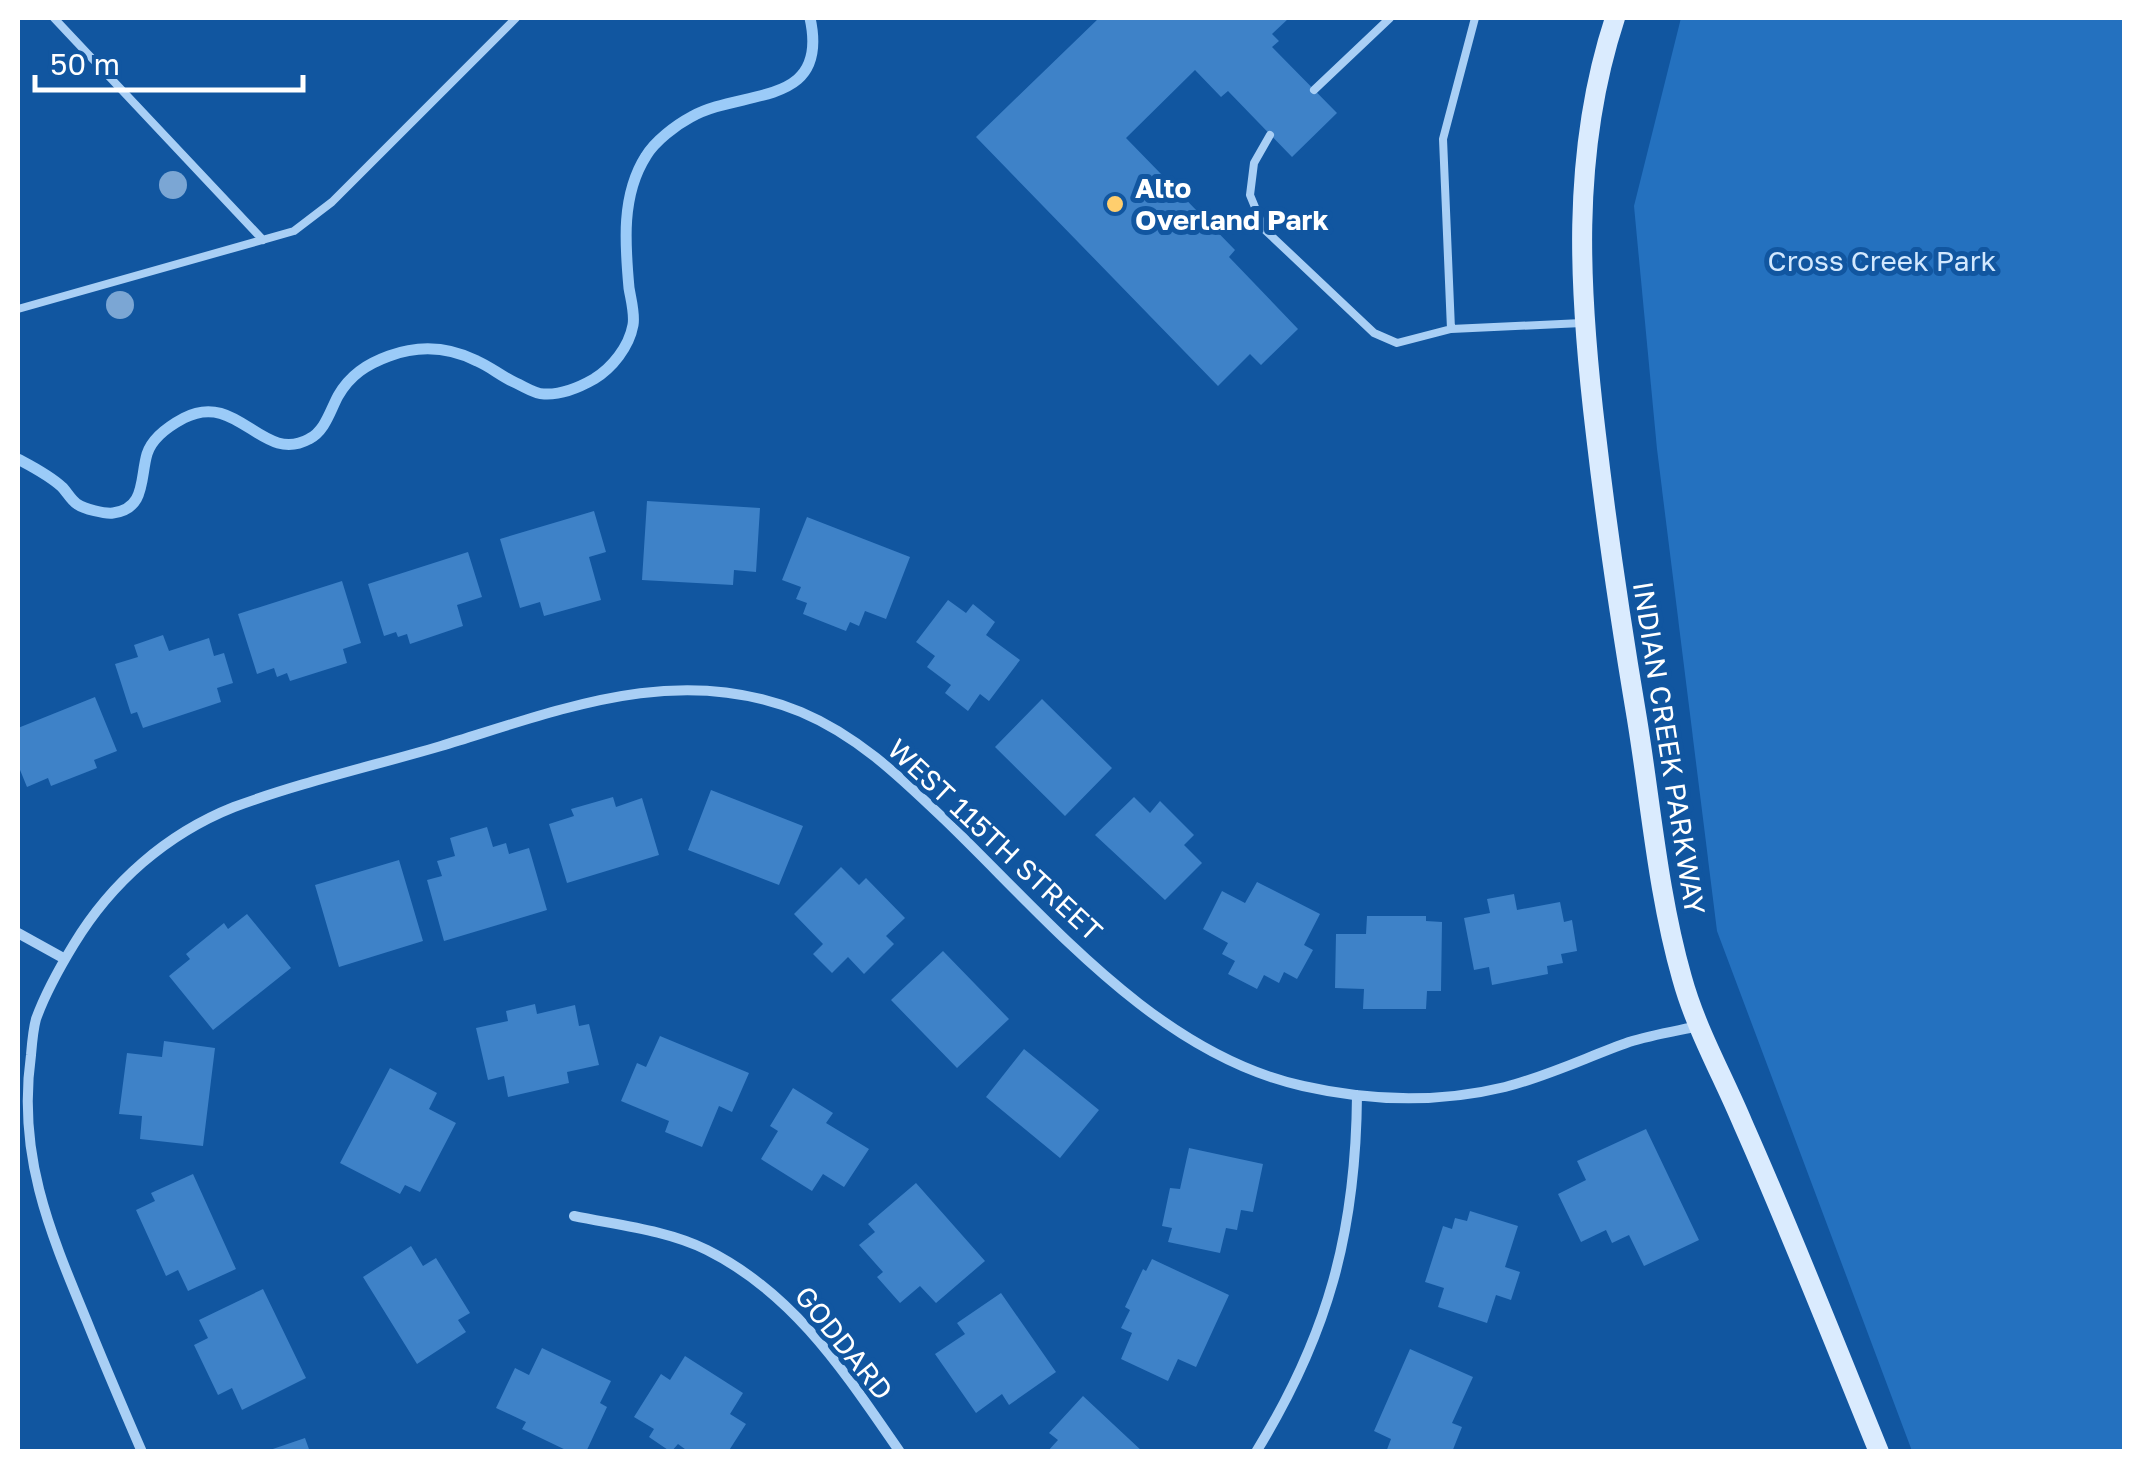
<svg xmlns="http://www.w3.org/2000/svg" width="2142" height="1469" viewBox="0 0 2142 1469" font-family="'Golos Text',sans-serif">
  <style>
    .green { fill: #2471bf }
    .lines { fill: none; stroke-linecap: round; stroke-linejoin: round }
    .stream { stroke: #9bcbf8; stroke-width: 11 }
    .building { fill: #3e82c8 }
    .lane { stroke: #a9cff5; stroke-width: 8 }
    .street { stroke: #a9cff5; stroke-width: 10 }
    .secondary { stroke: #daebfe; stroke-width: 20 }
    .tree { fill: #7ba6d4 }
    .poi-dot { fill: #ffce6d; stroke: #1156a0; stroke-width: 4 }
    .labels { text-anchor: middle; stroke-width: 10; stroke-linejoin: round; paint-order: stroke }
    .poi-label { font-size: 28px; font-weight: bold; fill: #fff; stroke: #1156a0; text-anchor: start }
    .park-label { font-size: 28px; fill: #d2e8fe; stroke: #1156a0 }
    .street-label { font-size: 28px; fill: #fff; stroke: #1156a0 }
  </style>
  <rect width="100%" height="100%" fill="#1156a0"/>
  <!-- green -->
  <path class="green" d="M1681,18H2124V1451H1912L1717,931L1657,449L1634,206Z"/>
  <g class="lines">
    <!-- stream -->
    <path class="stream" d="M18,459C33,467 49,475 62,487C67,492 71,500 77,504C84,509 105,514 113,513C146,509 140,478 147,454C152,438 169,426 184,418C238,390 262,465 309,439C325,431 330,411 338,396C350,375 367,364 389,356C419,345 449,347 477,361C491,367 502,377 516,383C525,387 535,394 544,394C561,395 580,387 594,379C612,368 629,347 633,325C635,314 631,300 629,288C625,244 621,195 646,156C655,141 676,125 691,117C742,88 830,109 810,18"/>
  </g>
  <!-- building -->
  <path class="building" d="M1099,18H1289L1272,34L1279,41L1272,47L1337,113L1292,157L1228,91L1221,97L1195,70L1126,138L1235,250L1229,257L1298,329L1261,365L1250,354L1218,386L976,137Z
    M647,501L760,508L756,572L734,570L733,585L642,580Z
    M594,511L606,552L589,557L601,600L544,616L540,602L520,608L500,539Z
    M807,517L910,557L886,619L865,611L859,626L850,622L846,631L803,614L807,603L796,599L801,587L782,580Z
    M468,552L482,597L457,605L463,626L410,644L407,634L398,637L396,632L384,636L368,584Z
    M342,581L361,643L343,649L347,663L290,681L287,673L277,677L274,668L257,674L238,614Z
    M948,600L966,613L973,604L995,622L986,635L1020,660L989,701L980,694L968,711L945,693L951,685L927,667L935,656L916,642Z
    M163,635L169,651L209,638L214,656L224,653L233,683L217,688L221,702L143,728L137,712L131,714L115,664L138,657L134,645Z
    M95,697L117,751L94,760L97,768L51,786L48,778L27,787L18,765V728Z
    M1042,699L1112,768L1065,816L995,747Z
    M711,790L803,826L779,885L688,850Z
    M613,797L616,807L642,798L659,855L567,883L549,824L574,816L571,809Z
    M1134,797L1150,813L1160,801L1194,835L1184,845L1202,863L1165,900L1095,835Z
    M487,827L493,847L506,843L509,854L529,848L547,910L444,941L427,880L442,876L437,861L455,856L450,838Z
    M399,860L423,941L339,967L315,885Z
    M841,867L859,885L866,878L905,918L886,936L894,944L864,974L848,957L832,973L813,954L823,944L794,914Z
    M1257,882L1320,914L1304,945L1313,950L1297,979L1284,972L1279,983L1264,975L1257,989L1228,974L1235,961L1222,954L1228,943L1203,929L1222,891L1245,903Z
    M1514,894L1517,910L1560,902L1564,922L1572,920L1577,951L1561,954L1563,963L1547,966L1548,974L1492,985L1489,967L1474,970L1464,918L1490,913L1487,899Z
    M247,914L291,968L213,1030L169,976L190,959L186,954L224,923L228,929Z
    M1367,916H1426V921L1442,922L1441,991H1427L1426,1009H1363L1364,989L1335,988L1336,934H1366Z
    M943,951L1009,1019L957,1068L891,1000Z
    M535,1004L537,1014L575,1005L579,1026L589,1024L599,1065L567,1072L569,1083L508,1097L504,1076L488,1080L476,1028L508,1021L506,1011Z
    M660,1036L749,1073L732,1112L719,1106L702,1147L665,1132L669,1121L621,1101L637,1063L646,1067Z
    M164,1041L215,1048L203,1146L140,1139L142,1116L119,1114L127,1053L162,1057Z
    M1024,1049L1099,1110L1060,1158L986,1097Z
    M390,1068L437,1093L429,1109L456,1123L420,1192L405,1185L400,1194L340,1163Z
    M793,1088L833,1113L826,1123L869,1149L844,1187L823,1174L812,1191L761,1159L778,1131L770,1126Z
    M1646,1129L1699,1240L1644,1266L1629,1235L1612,1243L1606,1230L1581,1242L1558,1194L1586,1180L1577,1161Z
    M1189,1148L1263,1164L1253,1212L1241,1210L1237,1230L1226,1228L1220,1253L1168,1242L1172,1228L1162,1226L1170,1188L1180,1189Z
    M193,1174L236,1269L188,1291L178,1270L166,1276L136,1210L155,1201L151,1193Z
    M916,1183L985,1261L936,1303L920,1286L900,1303L877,1277L883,1272L859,1245L875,1232L868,1224Z
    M1470,1211L1518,1226L1505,1267L1520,1272L1511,1300L1496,1295L1487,1323L1438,1307L1444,1288L1425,1282L1443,1226L1452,1229L1455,1218L1467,1221Z
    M411,1246L423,1266L436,1258L470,1313L458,1320L466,1332L417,1364L363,1277Z
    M1152,1259L1229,1295L1196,1367L1178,1359L1168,1381L1121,1359L1132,1333L1121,1328L1130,1310L1125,1307L1143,1269L1146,1271Z
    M263,1289L306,1378L242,1410L232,1388L218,1395L194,1345L208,1338L199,1320Z
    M1001,1293L1056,1372L1009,1405L1002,1394L976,1413L935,1354L965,1334L957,1323Z
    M542,1348L611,1381L600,1403L607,1407L586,1452H570L522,1429L526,1422L496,1408L515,1368L529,1375Z
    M1410,1349L1473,1377L1452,1423L1462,1427L1452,1452H1386L1391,1439L1374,1431Z
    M685,1356L743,1393L730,1414L746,1424L728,1452H689L678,1444L671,1452L649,1437L654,1429L634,1417L661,1374L670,1380Z
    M1083,1396L1143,1452H1047L1058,1440L1049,1433Z
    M305,1438L310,1452H267V1451Z"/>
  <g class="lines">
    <!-- lane -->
    <path class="lane" d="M54,18L263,240
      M1475,18L1443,139L1451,329L1582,323
      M1314,90L1390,18
      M1270,135L1254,163L1250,195L1264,229L1374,333L1397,343L1451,329
      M18,309L294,231L332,202L516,18"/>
    <!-- street -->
    <path class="street" d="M18,933L65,959
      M574,1216C617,1225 667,1230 707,1250C795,1294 845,1373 900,1452
      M142,1452C123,1408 104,1364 86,1319C49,1230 17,1154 31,1055C32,1043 33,1030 36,1019C45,994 60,967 74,944C111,883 166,834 234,807C301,782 373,766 441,746C560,710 678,661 801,712C858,736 900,777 944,819C1048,919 1157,1054 1303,1086C1369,1101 1439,1103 1505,1087C1548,1076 1587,1057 1629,1042C1651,1035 1676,1031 1699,1026
      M1256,1452C1328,1335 1356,1232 1357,1095"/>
    <!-- secondary -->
    <path class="secondary" d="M1615,18C1570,155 1579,294 1596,435C1607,530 1621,624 1637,719C1651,805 1658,894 1682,978C1696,1029 1723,1076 1743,1124C1791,1232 1834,1342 1879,1452"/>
  </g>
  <!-- trees -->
  <g class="tree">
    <circle cx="173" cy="185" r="14"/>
    <circle cx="120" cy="305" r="14"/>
  </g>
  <!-- markers -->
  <circle class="poi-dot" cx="1115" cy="204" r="10"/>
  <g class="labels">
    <!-- poi labels -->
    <g class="poi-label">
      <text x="1135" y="198">Alto<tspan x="1135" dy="32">Overland Park</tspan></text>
    </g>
    <!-- park labels -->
    <g class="park-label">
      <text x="1882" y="271">Cross Creek Park</text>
    </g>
    <!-- street labels -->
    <g class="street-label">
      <text transform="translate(1669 748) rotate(81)" y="10">INDIAN CREEK PARKWAY</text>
      <text transform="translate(995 840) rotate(43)" y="10">WEST 115TH STREET</text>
      <text transform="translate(844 1343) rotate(51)" y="10">GODDARD</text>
    </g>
  </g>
  <!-- border -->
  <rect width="2142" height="1469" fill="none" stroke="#ffffff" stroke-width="40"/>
  <!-- scale -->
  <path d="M35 75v15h268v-15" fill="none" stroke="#ffffff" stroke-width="5"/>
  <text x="50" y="75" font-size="30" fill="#ffffff" stroke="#1156a0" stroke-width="8" paint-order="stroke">50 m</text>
</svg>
